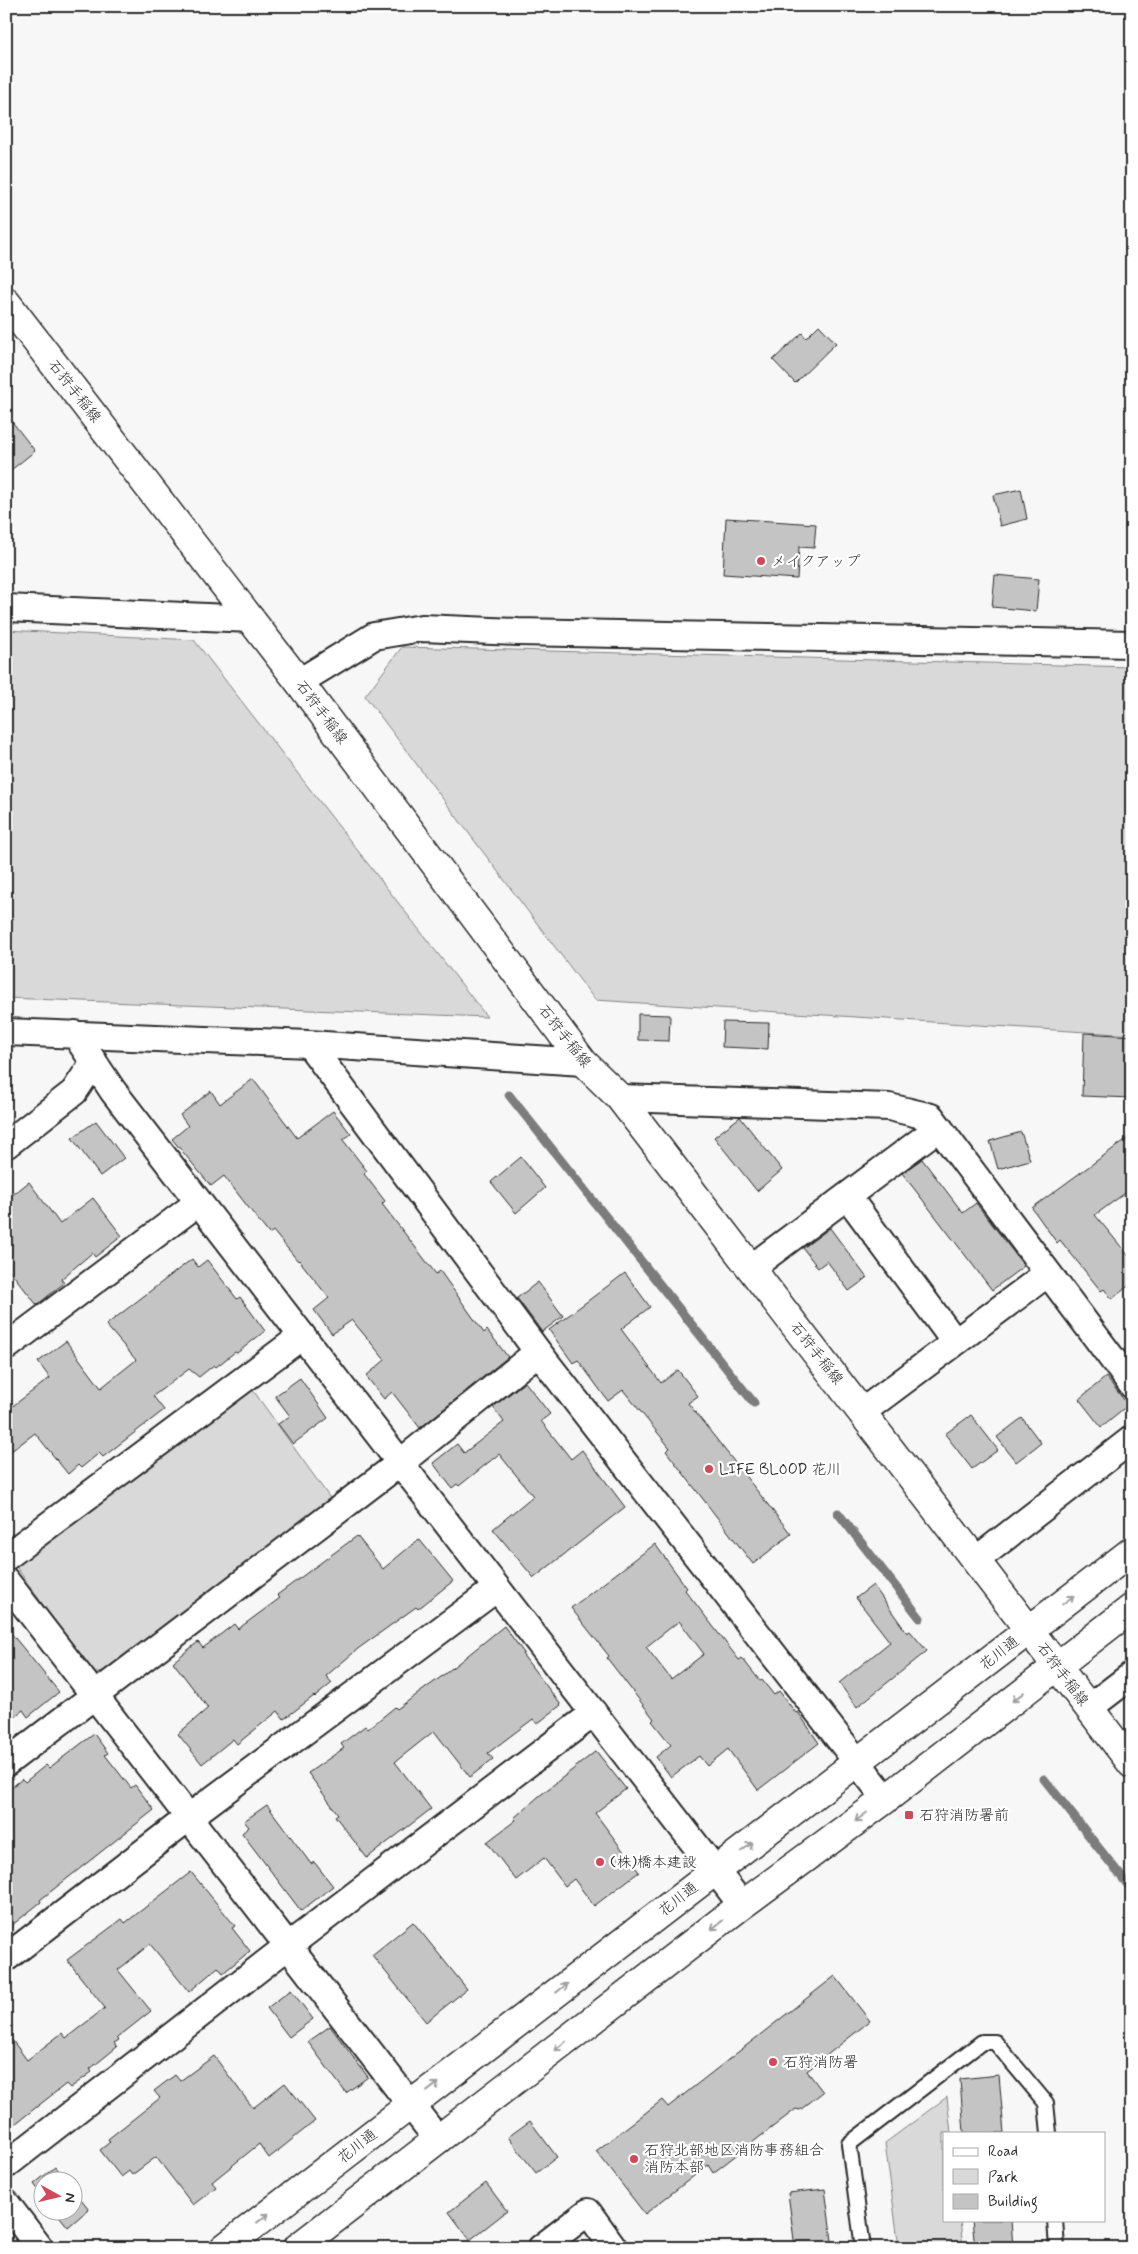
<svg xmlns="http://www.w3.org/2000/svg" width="1138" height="2254" viewBox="0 0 1138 2254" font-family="Mynerve,'Klee One',sans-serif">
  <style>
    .green { fill: #d9d9d9; stroke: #828282 }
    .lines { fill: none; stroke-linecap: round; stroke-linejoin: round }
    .stream { stroke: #7b7b7b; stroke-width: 9 }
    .building { fill: #c4c4c4; stroke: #2b2b2b; fill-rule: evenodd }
    .service-casing { stroke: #2b2b2b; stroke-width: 18 }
    .minor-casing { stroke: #2b2b2b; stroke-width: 30 }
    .tertiary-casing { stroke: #2b2b2b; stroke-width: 31 }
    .primary-casing { stroke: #2b2b2b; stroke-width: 31 }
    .service { stroke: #fff; stroke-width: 14 }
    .minor { stroke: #fff; stroke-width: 26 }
    .tertiary { stroke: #fff; stroke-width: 28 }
    .primary { stroke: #fff; stroke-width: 28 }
    .oneway { stroke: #a0a0a0 }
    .poi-dot { fill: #d1495b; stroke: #fff; stroke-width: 2 }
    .labels { text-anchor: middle; stroke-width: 4.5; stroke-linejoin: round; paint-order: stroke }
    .street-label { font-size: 15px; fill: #2b2b2b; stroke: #fff }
    .poi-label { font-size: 15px; fill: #2b2b2b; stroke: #fff; text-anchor: start }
  </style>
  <rect width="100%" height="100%" fill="#f7f7f7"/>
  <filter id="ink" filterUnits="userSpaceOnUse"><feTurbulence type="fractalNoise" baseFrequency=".02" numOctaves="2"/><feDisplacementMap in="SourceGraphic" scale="10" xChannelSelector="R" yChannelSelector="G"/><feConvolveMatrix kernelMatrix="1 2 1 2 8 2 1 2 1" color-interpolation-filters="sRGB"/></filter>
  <g filter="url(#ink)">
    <!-- green -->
    <path class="green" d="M6,630L194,640L487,1017L6,998Z
      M402,647L1132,667V1035L595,1000L365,696Z
      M250,1386L332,1501L103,1673H91L17,1568L20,1560Z
      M947,2097L951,2133H944V2220H960L963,2248H899L885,2143Z"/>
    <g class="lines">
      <!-- stream -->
      <path class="stream" d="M509,1095L754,1403
        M838,1513L920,1618
        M1044,1779L1132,1890"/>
    </g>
    <!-- building -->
    <path class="building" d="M819,325L836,343L795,383L773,360L802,333L806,338Z
      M6,414L35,451L6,474Z
      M1021,489L1027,519L1000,526L993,495Z
      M726,518L816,524L814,548L799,547L797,579L723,574Z
      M995,575L1039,579L1036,611L992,607Z
      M638,1014L670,1015L669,1041L638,1040Z
      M723,1022L769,1023L768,1049L722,1047Z
      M1084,1033L1132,1036V1098L1082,1096Z
      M253,1079L297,1138L333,1111L351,1134L343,1140L367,1171L364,1174L385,1201L382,1204L436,1274L440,1271L484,1333L487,1330L508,1357L420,1428L392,1392L384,1399L366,1376L385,1360L352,1320L332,1334L314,1310L329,1298L299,1260L298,1261L273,1231L269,1234L224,1176L211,1186L172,1139L188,1126L180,1115L211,1091L220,1104Z
      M740,1117L782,1170L757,1191L714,1137Z
      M96,1121L124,1158L100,1176L72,1138Z
      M1021,1132L1030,1160L998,1169L990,1141Z
      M1132,1135V1188L1095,1215L1132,1260V1283L1112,1299L1104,1289L1101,1291L1060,1240L1057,1243L1032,1208Z
      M521,1157L545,1188L516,1213L491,1182Z
      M922,1159L963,1213L976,1203L1024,1266L992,1290L902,1173Z
      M29,1182L60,1224L93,1198L122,1236L95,1257L92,1253L61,1279L64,1283L37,1305L6,1266V1200Z
      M830,1228L867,1278L849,1291L827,1261L818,1268L803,1248Z
      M192,1259L198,1267L207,1260L237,1299L240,1297L265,1331L237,1353L235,1352L216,1367L214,1365L199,1377L189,1369L153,1396L164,1410L103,1457L99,1453L81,1468L78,1465L68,1474L35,1433L6,1455V1411L50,1378L38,1362L66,1341L101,1388L136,1360L106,1325Z
      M625,1273L650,1307L621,1329L661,1383L678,1370L698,1396L688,1403L791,1534L753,1564L666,1451L670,1448L623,1390L608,1401L578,1360L573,1363L549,1330Z
      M538,1282L563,1316L542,1332L517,1298Z
      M1106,1377L1128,1405L1101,1427L1079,1399Z
      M300,1378L328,1418L293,1444L278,1424L290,1416L275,1396Z
      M525,1382L550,1414L541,1421L571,1459L582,1450L625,1507L534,1578L493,1529L533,1496L499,1454L459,1486L457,1484L452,1488L433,1463L457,1444L464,1453L504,1422L493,1407Z
      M971,1415L998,1450L972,1469L945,1434Z
      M1022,1418L1041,1443L1016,1462L997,1437Z
      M357,1536L383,1569L419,1539L453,1581L418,1609L416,1607L359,1648L326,1676L332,1683L315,1697L314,1696L284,1719L278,1711L237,1744L233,1739L202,1764L178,1734L208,1708L173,1662L198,1642L203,1648L234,1624L238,1629L280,1598L277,1595Z
      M655,1544L687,1588L685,1590L739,1660L742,1658L760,1681L762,1680L774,1695L779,1691L796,1713L798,1712L819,1743L758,1790L728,1749L707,1766L699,1756L671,1777L656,1757L671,1745L652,1721L654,1719L607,1658L609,1656L571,1608ZM679,1621L704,1654L671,1679L646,1647Z
      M873,1585L907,1633L910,1631L927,1651L857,1707L839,1683L890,1642L856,1598Z
      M504,1626L524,1653L522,1654L561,1705L537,1724L533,1719L488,1753L493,1759L470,1777L434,1731L395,1762L431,1809L367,1858L335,1816L338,1814L308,1773L344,1748L341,1744L365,1726L368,1729L395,1707L397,1709L441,1677Z
      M6,1627L59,1692L28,1717L23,1710L6,1723Z
      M94,1734L108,1753L105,1755L131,1788L135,1785L154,1810L40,1900L41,1902L6,1930V1792L22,1779L25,1782L46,1765L49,1768Z
      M596,1751L626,1789L595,1813L639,1872L594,1906L574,1879L565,1886L544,1858L516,1880L487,1842L516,1820L514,1818L538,1797Z
      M267,1805L311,1864L314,1862L333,1886L301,1911L242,1833L249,1827L244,1821Z
      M191,1872L235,1926L232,1928L250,1951L223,1973L218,1967L189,1992L150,1944L118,1970L151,2011L117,2038L119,2040L114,2043L117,2047L90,2069L92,2072L70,2088L66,2084L6,2131V2032L27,2060L62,2033L66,2038L105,2008L67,1960L122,1919L125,1923Z
      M413,1922L467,1989L426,2022L372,1955Z
      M835,1976L870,2021L807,2071L823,2092L800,2110L796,2109L713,2173L708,2165L645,2214L596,2151L662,2100L668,2107Z
      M291,1990L313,2019L289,2037L267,2008Z
      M330,2026L368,2077L346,2093L308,2042Z
      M214,2056L253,2108L285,2083L315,2121L269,2158L259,2144L212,2182L216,2187L193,2205L156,2157L132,2175L129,2171L121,2177L100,2150L110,2142L108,2139L160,2098L154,2091L175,2075L180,2081Z
      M999,2075L1004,2133H964L960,2079Z
      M530,2121L557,2157L536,2173L508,2137Z
      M55,2167L67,2182H42V2195L34,2184Z
      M486,2183L507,2211L470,2240L449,2212Z
      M72,2188L89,2209L68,2227L56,2212H72Z
      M825,2189L833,2248H795L788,2193Z
      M972,2220H1011L1013,2248H975Z"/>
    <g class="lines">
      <!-- service casing -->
      <g class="service-casing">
        <path id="service" d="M1055,2220L1057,2248
          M863,2248L849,2144L982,2042H995L1046,2103L1049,2133"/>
      </g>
      <!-- minor casing -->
      <g class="minor-casing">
        <path id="minor" d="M6,608L251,619
          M299,682L374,636L422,628L518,632L1132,644
          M6,1032L309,1044L583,1062
          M75,1034L113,1091L742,1905
          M309,1044L538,1352L886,1799
          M620,1098L889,1107L931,1117L1132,1385
          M6,1145L74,1092L94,1062
          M848,1197L955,1342
          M751,1268L938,1128
          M6,1347L199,1202
          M862,1412L1048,1273
          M6,1557L302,1336
          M976,1560L1132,1439
          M6,1581L438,2140
          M1089,1708L1132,1675
          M6,1763L400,1463L538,1352
          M6,1958L188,1818L497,1588
          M6,2165L288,1946L594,1713
          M6,2203L40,2248
          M541,2248L588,2212L614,2248"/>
      </g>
      <!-- tertiary casing -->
      <g class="tertiary-casing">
        <path id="tertiary" d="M224,2248L1132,1551
          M297,2248L742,1905L886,1799L1132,1608"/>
      </g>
      <!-- primary casing -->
      <g class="primary-casing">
        <path id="primary" d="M6,302L299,682L583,1062L620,1098L1132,1764"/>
      </g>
      <!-- service -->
      <use href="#service" class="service"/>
      <!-- minor -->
      <use href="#minor" class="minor"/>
      <!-- tertiary -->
      <use href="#tertiary" class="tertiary"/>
      <!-- primary -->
      <use href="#primary" class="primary"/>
    </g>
    <!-- one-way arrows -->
    <defs><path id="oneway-shaft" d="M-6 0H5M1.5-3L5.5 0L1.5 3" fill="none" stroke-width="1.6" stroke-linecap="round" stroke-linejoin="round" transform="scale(1.25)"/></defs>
    <g class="oneway">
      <use href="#oneway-shaft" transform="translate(1068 1600) rotate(-37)"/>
      <use href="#oneway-shaft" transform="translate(1018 1697) rotate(142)"/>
      <use href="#oneway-shaft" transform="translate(861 1817) rotate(143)"/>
      <use href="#oneway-shaft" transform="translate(747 1847) rotate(-37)"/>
      <use href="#oneway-shaft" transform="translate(717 1925) rotate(142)"/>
      <use href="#oneway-shaft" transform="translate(562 1988) rotate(-38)"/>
      <use href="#oneway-shaft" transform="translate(560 2046) rotate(142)"/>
      <use href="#oneway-shaft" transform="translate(433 2087) rotate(-38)"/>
      <use href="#oneway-shaft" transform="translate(263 2218) rotate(-38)"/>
    </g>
  </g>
  <!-- markers -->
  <g class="poi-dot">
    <circle cx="761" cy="561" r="5"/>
    <circle cx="709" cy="1469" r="5"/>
    <rect x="904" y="1810" width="10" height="10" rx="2.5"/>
    <circle cx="600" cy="1862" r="5"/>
    <circle cx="773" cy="2062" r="5"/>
    <circle cx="634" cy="2159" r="5"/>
  </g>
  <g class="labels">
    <!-- street labels -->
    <g class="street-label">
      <text transform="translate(75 391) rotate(52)" y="5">石狩手稲線</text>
      <text transform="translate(322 712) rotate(53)" y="5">石狩手稲線</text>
      <text transform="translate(565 1036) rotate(52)" y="5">石狩手稲線</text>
      <text transform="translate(817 1353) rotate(52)" y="5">石狩手稲線</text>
      <text transform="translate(999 1653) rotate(-38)" y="5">花川通</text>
      <text transform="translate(1063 1674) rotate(53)" y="5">石狩手稲線</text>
      <text transform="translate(678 1899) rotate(-38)" y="5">花川通</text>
      <text transform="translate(357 2146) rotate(-38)" y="5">花川通</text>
    </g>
    <!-- poi labels -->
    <g class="poi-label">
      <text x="771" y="566">メイクアップ</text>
      <text x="719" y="1474">LIFE BLOOD 花川</text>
      <text x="919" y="1820">石狩消防署前</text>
      <text x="610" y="1867">(株)橋本建設</text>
      <text x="783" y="2067">石狩消防署</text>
      <text x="644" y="2155">石狩北部地区消防事務組合<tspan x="644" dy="17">消防本部</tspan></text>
    </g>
  </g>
  <!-- margin -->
  <rect width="1138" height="2254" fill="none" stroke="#fff" stroke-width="25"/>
  <rect x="12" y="12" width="1113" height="2229" fill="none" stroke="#2b2b2b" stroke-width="2" filter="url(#ink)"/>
  <!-- legend -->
  <rect x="943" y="2132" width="162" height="90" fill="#ffffff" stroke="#aaaaaa"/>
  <rect x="953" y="2148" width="25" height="8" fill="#ffffff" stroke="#aaaaaa"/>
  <text x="988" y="2156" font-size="15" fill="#2b2b2b">Road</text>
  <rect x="953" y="2169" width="25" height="15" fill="#d9d9d9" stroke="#aaaaaa"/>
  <text x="988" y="2182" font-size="15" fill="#2b2b2b">Park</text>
  <rect x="953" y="2194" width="25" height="15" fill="#c4c4c4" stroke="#aaaaaa"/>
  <text x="988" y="2206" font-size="15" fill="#2b2b2b">Building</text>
  <!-- north arrow -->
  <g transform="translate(58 2196) rotate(98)"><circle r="24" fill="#ffffff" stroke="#aaaaaa"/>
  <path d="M0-4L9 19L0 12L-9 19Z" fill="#d1495b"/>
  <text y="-8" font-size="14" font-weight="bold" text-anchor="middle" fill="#2b2b2b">N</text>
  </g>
</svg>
